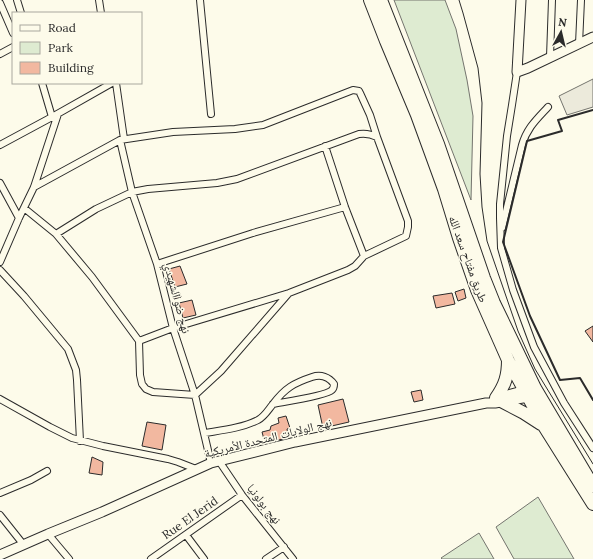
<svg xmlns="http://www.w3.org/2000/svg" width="593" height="559" viewBox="0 0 593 559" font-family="Lora,'Noto Naskh Arabic',serif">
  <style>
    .green { fill: #deebd1; stroke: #74746e }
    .parking { fill: #eceadb; stroke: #74746e }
    .building { fill: #f2b8a0; stroke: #2b2b2b }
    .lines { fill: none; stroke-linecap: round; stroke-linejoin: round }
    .street-casing { stroke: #2b2b2b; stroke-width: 8 }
    .secondary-casing { stroke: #2b2b2b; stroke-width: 11 }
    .highway-casing { stroke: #2b2b2b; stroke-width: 14 }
    .street { stroke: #fdfbea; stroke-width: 6 }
    .secondary { stroke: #fdfbea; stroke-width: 9 }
    .highway { stroke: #fdfbea; stroke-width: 12 }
    .tram { stroke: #2b2b2b; stroke-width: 1 }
    .wall { stroke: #2b2b2b; stroke-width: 2 }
    .labels { text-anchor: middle; stroke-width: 3; stroke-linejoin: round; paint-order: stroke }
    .street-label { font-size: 12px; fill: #2b2b2b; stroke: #fdfbea }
  </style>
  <rect width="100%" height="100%" fill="#fdfbea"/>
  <!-- green -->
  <path class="green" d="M394,0H445L456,29L467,80L473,116L471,200Z
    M538,497L574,559H514L496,527Z
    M479,533L494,559H442L441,558Z"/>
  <!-- parking -->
  <path class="parking" d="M593,79V107L567,115L559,96Z"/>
  <!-- building -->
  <path class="building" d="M180,266L187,284L175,287L169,269Z
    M464,289L466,298L458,301L455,292Z
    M180,292L181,297L174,299L172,294Z
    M452,293L455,304L436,308L433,296Z
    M192,300L196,315L183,318L179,303Z
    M593,326V342L585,331Z
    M421,390L423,400L414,402L411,392Z
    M343,399L349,422L323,428L318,405Z
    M286,416L290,428L287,429L288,434L282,436L283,439L265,443L262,432L270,430L271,426L279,423L278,418Z
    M147,422L166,425L162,450L142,446Z
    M92,457L103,462L102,475L89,473Z"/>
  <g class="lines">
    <!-- street casing -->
    <g class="street-casing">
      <path id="street" d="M17,0L21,13
        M99,0L101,13
        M200,0L211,114
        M0,3L13,33
        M579,44L581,0
        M0,54L13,47
        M550,57L552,0
        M517,72L512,105L507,136L500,204V218L501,248L513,290L534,347L564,403L593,448
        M42,83L52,117
        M116,83L124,139
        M120,140L132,192L157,264L173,328L195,395L211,463
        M0,145L52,117L112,83
        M325,146L345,207L364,256
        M0,183L19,218
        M34,187L120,140L173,132L235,129L263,125L353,90L359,91L360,93L370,115L377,137
        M24,208L56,234L92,277L139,341L140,375L142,384L146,389L153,392L195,395L221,371L288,294
        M502,228L522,145C527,128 536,120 548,107
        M56,234L96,209L132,192L148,189L217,183L237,179L359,134C366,133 371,134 377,137L408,221V227L406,236L364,256L355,266L348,270L289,293L173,328L139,341
        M0,262L19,218L34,187L58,114
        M157,264L253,233L345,207
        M0,270L24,296L68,349L76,370L77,380L80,441
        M0,399L50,427L72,438L103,446L168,459L178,462L196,469
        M205,433C223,430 242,428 258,420C265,416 268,410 273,404C285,388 294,383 312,377C321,374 329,377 334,384C334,387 334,388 332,390C326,396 283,402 273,404
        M219,461L242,495L293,559
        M0,493L31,480L47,471
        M0,515L23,544
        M48,534L69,559
        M186,535L204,559
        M151,559L242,495
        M266,559L284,547"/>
    </g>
    <!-- secondary casing -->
    <g class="secondary-casing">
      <path id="secondary" d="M521,0L517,72L528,68L593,37
        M500,397L530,389
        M0,555L48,534L102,512L211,463L295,442L486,403H495L534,396"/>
    </g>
    <!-- highway casing -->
    <g class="highway-casing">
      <path id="highway" d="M370,0L386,41L417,115L444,189L459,238L477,290L508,360L544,426L593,504
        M381,0L438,144L484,278L494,303L535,388L593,486
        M496,398C505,385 508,376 508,360
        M503,402L524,413L541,424"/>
    </g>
    <!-- street -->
    <use href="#street" class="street"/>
    <!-- secondary -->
    <use href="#secondary" class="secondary"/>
    <!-- highway -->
    <use href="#highway" class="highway"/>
    <!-- tram -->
    <path class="tram" d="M459,0L463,13L478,68L482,103L480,174L482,207L487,241L518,331L535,369L593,464"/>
    <!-- wall -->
    <path class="wall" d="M593,110L558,120L562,131L527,141L503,242L530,316L560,380L580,378L593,400"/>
  </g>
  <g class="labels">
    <!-- street labels -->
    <g class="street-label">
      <text transform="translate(468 259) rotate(70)" y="4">طريق مفتاح سعد الله</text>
      <text transform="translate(177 298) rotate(75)" y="4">نهج ضو الشهيدي</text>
      <text transform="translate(268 438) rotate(-14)" y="4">نهج الولايات المتحدة الأمريكية</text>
      <text transform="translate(264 504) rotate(52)" y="4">نهج بولونيا</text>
      <text transform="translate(190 518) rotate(-35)" y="4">Rue El Jerid</text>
    </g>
  </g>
  <!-- legend -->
  <rect x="12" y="12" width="130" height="72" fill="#fdfbea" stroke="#a9a89e"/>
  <rect x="20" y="25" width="20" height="6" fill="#fdfbea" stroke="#a9a89e"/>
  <text x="48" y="32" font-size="12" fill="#2b2b2b">Road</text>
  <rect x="20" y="42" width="20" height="12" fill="#deebd1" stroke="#a9a89e"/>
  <text x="48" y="52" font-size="12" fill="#2b2b2b">Park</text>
  <rect x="20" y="62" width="20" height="12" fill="#f2b8a0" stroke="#a9a89e"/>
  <text x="48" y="72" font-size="12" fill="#2b2b2b">Building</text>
  <!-- north arrow -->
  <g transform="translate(561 32) rotate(8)" stroke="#fdfbea" stroke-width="3" paint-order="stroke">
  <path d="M0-3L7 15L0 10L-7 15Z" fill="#2b2b2b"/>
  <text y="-6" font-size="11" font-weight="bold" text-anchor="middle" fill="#2b2b2b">N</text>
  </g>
</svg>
